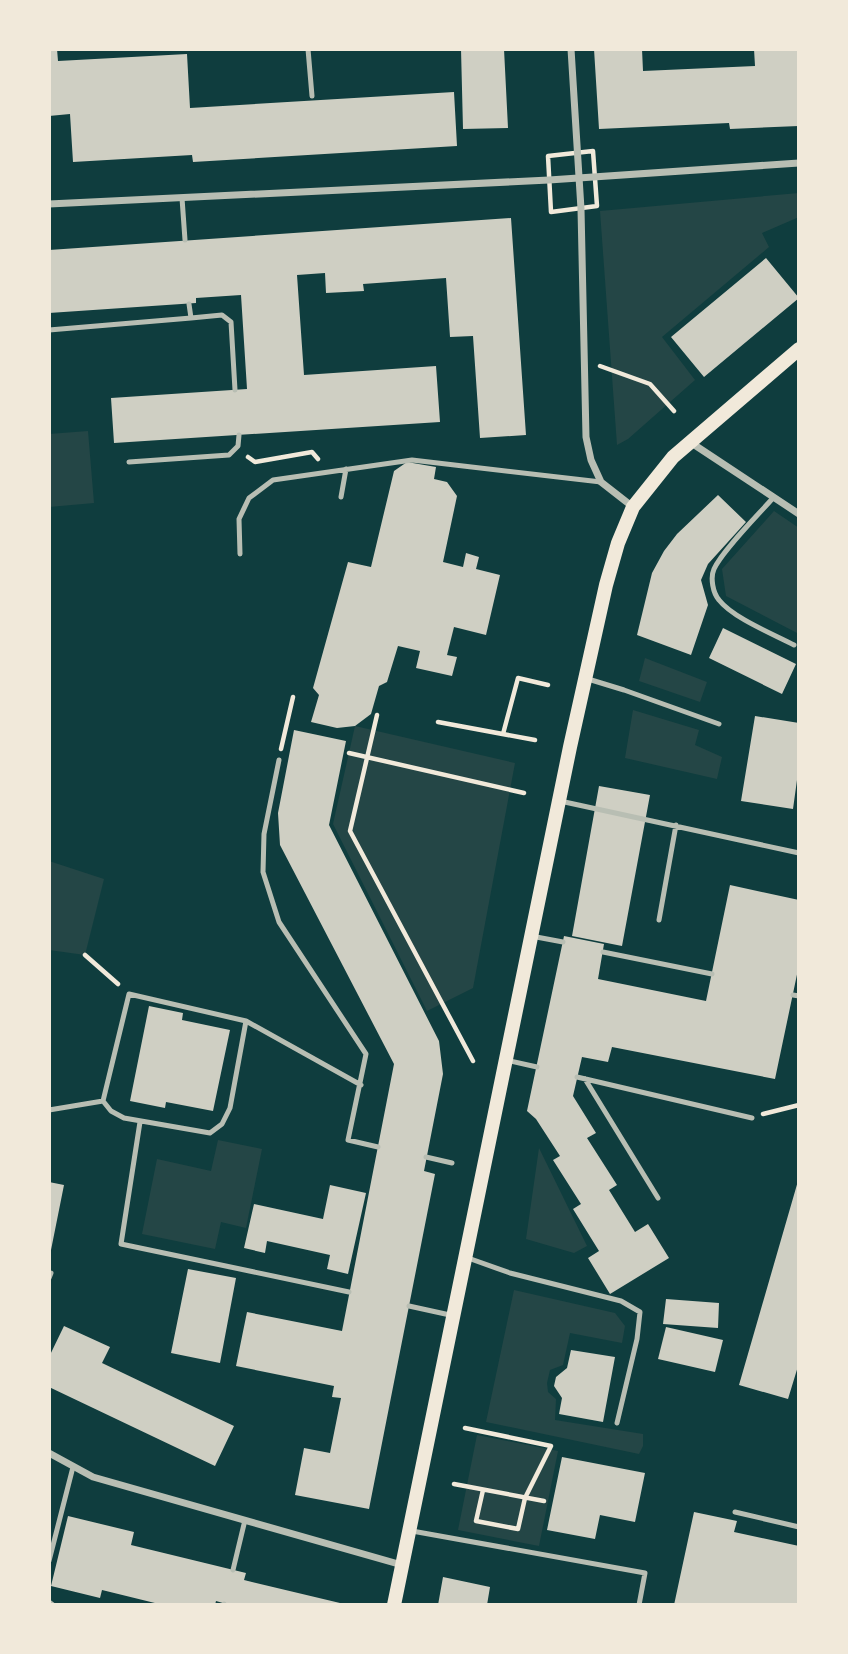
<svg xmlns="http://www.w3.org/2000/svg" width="848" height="1654" viewBox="0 0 848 1654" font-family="Mulish,sans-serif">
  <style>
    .green { fill: #244646 }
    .building { fill: #cfcfc3 }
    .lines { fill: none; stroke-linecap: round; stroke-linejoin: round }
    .path { stroke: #f1e9da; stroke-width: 4.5 }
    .service { stroke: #b8beb3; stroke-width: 5 }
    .minor { stroke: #b8beb3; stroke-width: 7 }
    .secondary { stroke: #f1e9da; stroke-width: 14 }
  </style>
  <rect width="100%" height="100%" fill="#0f3d3e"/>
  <!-- green -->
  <path class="green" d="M799,193V217L762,233L769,247L662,337L695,380L628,439L617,445L600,211Z
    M88,431L94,503L49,507V434Z
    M774,511L799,528V634L726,596L722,569Z
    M645,658L707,682L700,702L639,681Z
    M633,710L699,730L695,745L722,757L717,779L625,758Z
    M355,726L515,763L473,988L427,1011L333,824Z
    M49,861L104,879L85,955L49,950Z
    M218,1140L262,1149L246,1228L221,1222L215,1249L142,1234L157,1159L211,1171Z
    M539,1148L587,1246L574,1253L526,1239Z
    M514,1290L615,1313L625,1326L622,1343L570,1333L563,1365L550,1370L547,1383L548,1392L556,1399L555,1420L643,1434V1446L639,1454L486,1422Z
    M477,1435L558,1451L539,1546L458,1530Z"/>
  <!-- building -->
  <path class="building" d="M49,49H57L58,61L187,54L190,108L454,92L457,146L193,162L192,155L73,162L70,114L49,116Z
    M461,49H504L508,128L463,129Z
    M594,49H642L643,71L755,66L754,49H797L799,126L730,129L729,123L599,129Z
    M511,218L526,435L480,438L473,336L450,337L446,278L363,284L364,291L326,293L325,273L297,275L304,375L436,366L440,422L114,443L111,398L247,389L241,295L196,298V303L49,313V250Z
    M766,258L799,298L704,377L671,337Z
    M407,462L436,467L434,479L447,482L457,496L443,562L463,567L466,553L479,557L476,569L500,575L486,635L454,627L447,655L457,657L452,676L416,668L420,651L398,646L387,682L379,686L371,714L355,726L337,728L311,722L319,695L313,688L348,562L371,567L394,471Z
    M718,495L746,522L708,564L701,580L708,605L691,655L637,635L652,573L664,551L677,534Z
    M723,628L796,664L782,694L709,658Z
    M755,716L799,723V781L797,780L793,809L741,801Z
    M294,730L346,741L329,825L439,1041L443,1074L424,1171L435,1174L369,1509L295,1495L304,1448L330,1453L341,1398L332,1397L334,1386L236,1366L247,1312L342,1331L394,1064L280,845L278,813Z
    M599,786L650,795L622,946L572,936Z
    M730,885L799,900V965L775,1079L612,1047L608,1062L582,1057L573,1096L596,1133L587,1138L617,1185L609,1190L635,1232L648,1224L669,1258L610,1294L588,1258L599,1251L573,1209L581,1204L553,1160L560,1156L536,1119L527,1111L564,936L604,944L598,979L706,1001Z
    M149,1006L183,1013L182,1020L230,1030L213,1111L166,1102L165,1108L130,1101Z
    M798,1181L799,1363L788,1399L739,1385Z
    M49,1182L64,1185L50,1255H49Z
    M330,1185L366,1193L348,1274L327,1269L330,1255L267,1241L265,1253L244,1248L254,1204L323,1219Z
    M188,1269L236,1278L220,1363L171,1353Z
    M666,1299L719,1303L718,1328L663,1324Z
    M64,1326L110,1347L102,1363L234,1426L215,1466L49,1387V1357Z
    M666,1327L723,1340L715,1372L658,1359Z
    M571,1350L615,1357L603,1422L559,1414L562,1398L554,1386L556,1377L567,1368Z
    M562,1457L645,1473L635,1522L600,1515L595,1539L547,1530Z
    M694,1512L737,1521L734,1532L799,1546V1605H674Z
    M68,1516L134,1532L131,1545L246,1573L244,1580L340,1603L339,1605H230L216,1601L215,1605H163L102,1590L100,1598L51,1586Z
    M443,1577L490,1587L487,1605H438Z"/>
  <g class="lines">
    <!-- path -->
    <path class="path" d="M593,151L597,206L551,212L548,156Z
      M600,366L650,384L674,411
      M248,457L255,462L312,452L318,459
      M377,715L350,831L473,1061
      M438,722L535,740
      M503,734L518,678L548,685
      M281,749L293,697
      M349,753L524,793
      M85,955L118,984
      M763,1114L799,1105
      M465,1428L551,1446L525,1498L518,1529L476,1521L483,1490
      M454,1484L544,1501"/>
    <!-- service -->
    <path class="service" d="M308,49L312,96
      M182,198L185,240
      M189,304L191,318L222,315L231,322L235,390
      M49,330L191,318
      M129,462L229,455L238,446L239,435
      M341,497L346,469
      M773,498C758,515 722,551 714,569C710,578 713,593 719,600C733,618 773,634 794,645
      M240,554L239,519L249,498L273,480L412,460L601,482
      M588,679L624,690L719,724
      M279,760L264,834L263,872L279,922L366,1054L348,1140L378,1147
      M560,801L799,853
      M659,920L676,825
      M531,936L563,942
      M603,952L712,974
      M793,995L799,996
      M506,1060L537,1067
      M577,1077L752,1118
      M585,1079L658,1198
      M103,1101L129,994L246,1021L361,1085
      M103,1101L111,1111L124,1118L210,1133L222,1124L230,1108L246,1021
      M49,1110L103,1101
      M140,1122L121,1244L349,1292
      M426,1157L452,1163
      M468,1258L510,1273L621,1301L640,1312L637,1339L617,1423
      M49,1278L51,1273
      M409,1306L450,1315
      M735,1512L799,1527
      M412,1531L645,1573L639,1605
      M49,1561L73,1467
      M233,1570L245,1520
      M49,1602L53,1605
      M224,1605V1604"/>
    <!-- minor -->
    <path class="minor" d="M571,49L581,209L586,437L591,460L601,482L633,507
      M49,204L549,180L799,163
      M690,442L799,514
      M49,1453L93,1477L402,1565"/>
    <!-- secondary -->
    <path class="secondary" d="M394,1605L570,747L606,585L618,543L633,507L673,457L799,349"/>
  </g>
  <!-- border -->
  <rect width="848" height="1654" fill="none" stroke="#f1e9da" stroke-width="102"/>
</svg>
